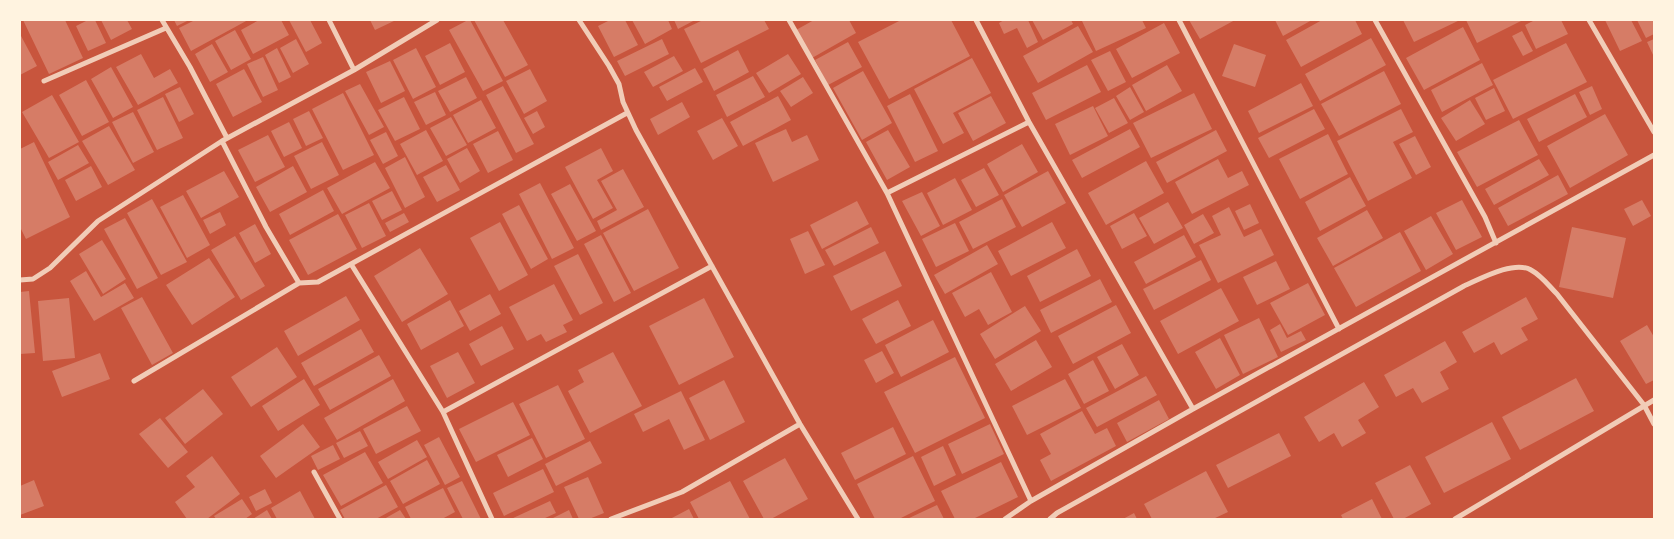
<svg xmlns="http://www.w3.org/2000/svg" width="1674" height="539" viewBox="0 0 1674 539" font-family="'Roboto Condensed',sans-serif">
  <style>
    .building { fill: #d67c66 }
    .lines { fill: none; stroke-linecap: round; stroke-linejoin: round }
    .minor { stroke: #f1ccb7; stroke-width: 5 }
  </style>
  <rect width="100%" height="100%" fill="#c8553d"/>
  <!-- building -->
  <path class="building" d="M23,20H65L83,58L49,74Z
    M88,20H95L106,43L88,51L76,26Z
    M101,20H127L132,29L111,40Z
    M174,20H189L177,26Z
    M195,20H248L191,51L179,28Z
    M259,20H281L289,35L253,54L241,30Z
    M289,20H310L322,43L306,52Z
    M370,20H396L375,30Z
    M468,20H470L503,81L483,91L449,30Z
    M474,20H503L528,65L505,77Z
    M610,20H625L638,45L614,57L598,26Z
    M632,20H668L672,29L645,44Z
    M674,20H695L678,29Z
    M703,20H764L769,29L701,63L684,29Z
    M814,20H849L856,33L812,58L796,30Z
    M901,20H951L970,56L889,99L858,42Z
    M1004,20H1028L1038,42L1027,48L1017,28L1004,34L999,23Z
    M1032,20H1071L1073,24L1043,40Z
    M1084,20H1142L1146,28L1096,51L1082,21Z
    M1189,20H1235L1200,39Z
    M1275,20H1312L1283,36Z
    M1322,20H1355L1362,34L1301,67L1286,40Z
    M1403,20H1460L1414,42Z
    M1466,20H1523L1477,43Z
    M1535,20H1561L1568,34L1536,49L1525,25Z
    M1605,20H1631L1642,41L1620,51Z
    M1637,20H1654V34L1646,38Z
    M1164,23L1180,53L1132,78L1116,49Z
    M1078,26L1093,52L1038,83L1023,56Z
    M1463,27L1480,60L1424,90L1406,58Z
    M235,30L251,59L231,70L215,41Z
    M1522,31L1533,51L1523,56L1512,36Z
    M20,34L37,66L20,75Z
    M1371,38L1386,65L1320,101L1305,74Z
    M296,39L309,64L293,73L280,48Z
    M662,39L669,54L625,76L617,61Z
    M1654,39V57L1647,42Z
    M848,42L862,67L828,85L815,60Z
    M450,43L465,72L440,85L425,56Z
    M1566,43L1587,82L1513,119L1493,80Z
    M212,44L228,72L210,82L195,54Z
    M1234,44L1266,55L1255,87L1222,76Z
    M277,48L291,77L279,83L265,55Z
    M416,48L436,87L413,99L393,60Z
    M738,50L749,72L714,91L703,69Z
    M1110,51L1126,82L1108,91L1091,60Z
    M141,54L154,78L170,69L178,83L138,105L116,67Z
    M788,54L801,74L769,93L756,73Z
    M674,56L683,71L653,87L644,72Z
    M263,57L278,90L263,97L247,64Z
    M972,58L991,93L953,113L964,133L943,144L914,89Z
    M390,61L405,91L381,103L366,72Z
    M1482,63L1493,85L1442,112L1431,90Z
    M1087,65L1101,92L1046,120L1032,93Z
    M1167,65L1182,91L1146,111L1132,85Z
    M111,67L133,107L113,118L91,79Z
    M695,68L703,82L667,101L659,87Z
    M244,69L262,102L233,117L216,84Z
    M530,69L547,101L524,114L506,81Z
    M863,71L892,123L862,140L833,88Z
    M1384,71L1401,104L1339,136L1321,104Z
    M753,76L765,97L727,117L716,95Z
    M466,77L477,98L450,112L438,91Z
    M803,77L813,93L791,107L780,91Z
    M86,80L109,122L82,136L59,95Z
    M1301,83L1313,106L1259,133L1248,111Z
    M360,84L384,127L369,135L345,91Z
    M503,86L534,144L516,153L486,95Z
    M1592,86L1602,109L1590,115L1579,92Z
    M180,87L194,114L179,122L165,94Z
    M1130,87L1144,112L1130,120L1116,96Z
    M1494,88L1505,111L1486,120L1475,98Z
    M435,92L446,115L426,125L414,102Z
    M343,93L374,155L343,170L312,109Z
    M1194,93L1212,129L1151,158L1133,123Z
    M910,94L938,151L915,162L887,106Z
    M1575,94L1587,117L1539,142L1527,119Z
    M52,95L79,142L49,158L22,112Z
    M778,96L791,120L743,146L730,122Z
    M991,96L1006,123L973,141L958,113Z
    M163,97L183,138L157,150L137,110Z
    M404,97L420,129L395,141L378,110Z
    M1114,98L1128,123L1109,133L1095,108Z
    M481,100L496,128L468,143L453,115Z
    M1470,100L1485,124L1456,141L1441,118Z
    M682,102L690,117L658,135L650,119Z
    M1093,106L1108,136L1070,155L1055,124Z
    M1314,109L1325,129L1269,158L1258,138Z
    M1401,109L1413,132L1393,142L1412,178L1368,201L1337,141Z
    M309,111L323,138L306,146L293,119Z
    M537,111L545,127L533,134L524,118Z
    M133,112L154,152L133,163L112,122Z
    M1605,114L1628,155L1570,188L1547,146Z
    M451,117L467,145L446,156L430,128Z
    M722,118L738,146L713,160L697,131Z
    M1519,120L1538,155L1477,187L1457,152Z
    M289,122L302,148L284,157L271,131Z
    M109,126L135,170L108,185L82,141Z
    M786,129L792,142L807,135L819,160L773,182L755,143Z
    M1130,129L1140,147L1082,178L1072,160Z
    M426,130L443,161L417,175L400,144Z
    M888,130L910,167L887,180L866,142Z
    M1216,130L1227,151L1167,183L1156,162Z
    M498,131L513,160L488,173L473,144Z
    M386,132L398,156L383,164L370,140Z
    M1328,134L1348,174L1300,199L1279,159Z
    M268,135L285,167L255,182L238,150Z
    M1415,136L1431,167L1416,175L1399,144Z
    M34,142L70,217L26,239L20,227V149Z
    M322,142L339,175L311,189L294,156Z
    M1022,144L1038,172L1003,192L987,164Z
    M78,145L89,163L58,180L48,162Z
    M467,148L480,171L460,183L447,159Z
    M601,148L613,171L597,180L613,208L593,219L565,167Z
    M405,157L425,197L405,208L385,168Z
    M1218,159L1228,178L1242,171L1249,185L1192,214L1175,182Z
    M1539,159L1549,175L1494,205L1485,189Z
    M1146,161L1164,193L1106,225L1088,193Z
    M375,162L390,188L342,214L327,188Z
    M446,165L460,190L437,202L423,177Z
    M91,166L102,187L76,201L65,180Z
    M293,166L307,192L270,212L256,187Z
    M984,168L999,195L976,207L961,180Z
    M623,169L644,207L601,230L597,221L617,210L601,181Z
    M224,171L239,197L201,218L186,191Z
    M1048,171L1066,203L1022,227L1004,195Z
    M1558,175L1568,194L1508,226L1498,208Z
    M1350,177L1366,206L1320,231L1305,202Z
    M955,178L972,210L943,225L927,193Z
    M540,183L574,248L552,259L519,194Z
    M570,184L596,231L577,241L551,194Z
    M323,190L334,211L290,235L279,214Z
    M392,191L402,210L382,220L372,201Z
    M922,192L940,226L921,236L902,201Z
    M183,195L210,245L187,258L160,207Z
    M152,199L187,262L161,275L127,213Z
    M1002,199L1016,227L973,249L959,222Z
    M1462,200L1482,237L1456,250L1436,213Z
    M1642,200L1651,216L1633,226L1624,209Z
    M857,201L869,224L822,249L810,225Z
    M1168,202L1183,228L1154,244L1139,218Z
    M369,203L386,236L362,248L345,215Z
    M1250,204L1259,223L1244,230L1235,211Z
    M519,205L548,259L531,269L502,214Z
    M1229,207L1244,237L1261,229L1274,255L1218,283L1199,245L1221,235L1212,216Z
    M648,209L679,268L634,291L603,233Z
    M1367,210L1383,238L1333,266L1317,238Z
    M220,212L226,225L210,234L203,220Z
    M404,213L409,222L390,232L385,223Z
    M1134,213L1147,236L1122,249L1110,226Z
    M338,214L357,249L308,275L289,240Z
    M1203,214L1214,233L1194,244L1184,225Z
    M1431,216L1453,254L1426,270L1404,231Z
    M125,218L158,278L137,289L104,229Z
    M500,222L528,275L499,291L470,238Z
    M1052,222L1066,248L1011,276L998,251Z
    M955,223L969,251L936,267L922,239Z
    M255,224L271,254L255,263L239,233Z
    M871,227L879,243L834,266L825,250Z
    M1572,227L1626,238L1613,298L1559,287Z
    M808,231L825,265L805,274L790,239Z
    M1400,232L1421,271L1356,307L1334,268Z
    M601,235L631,293L614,302L584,244Z
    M1184,235L1196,257L1146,284L1134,262Z
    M235,236L265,286L241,300L211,250Z
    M102,240L126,279L103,294L79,254Z
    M987,245L998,264L945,294L934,275Z
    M420,248L448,294L402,322L374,276Z
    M1077,249L1091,276L1040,302L1027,276Z
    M885,251L902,286L851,311L833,276Z
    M578,254L603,303L580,315L554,266Z
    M209,258L235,297L192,325L166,285Z
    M1201,260L1211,280L1154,310L1143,289Z
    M1276,261L1290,289L1257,305L1243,277Z
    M86,271L101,297L125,283L134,298L94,321L70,281Z
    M991,272L1012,312L988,325L979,309L965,317L952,293Z
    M1100,279L1112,302L1051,333L1040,310Z
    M1308,283L1325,315L1288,335L1270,303Z
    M554,284L573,320L563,325L567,332L546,342L541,334L527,341L509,307Z
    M1221,288L1239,321L1178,354L1160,321Z
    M29,291L35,353L20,354V292Z
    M490,294L501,314L470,331L459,311Z
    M346,296L360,320L298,356L284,331Z
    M142,297L173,353L152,365L121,308Z
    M1526,297L1538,319L1521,328L1528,340L1501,355L1494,342L1474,353L1462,332Z
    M69,298L75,358L43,361L38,301Z
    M704,298L734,357L679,385L649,326Z
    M450,300L464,326L421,350L407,324Z
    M898,300L911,326L876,344L862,319Z
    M1116,305L1131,333L1073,364L1058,336Z
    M1025,306L1041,331L995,359L980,334Z
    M1259,318L1278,357L1243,374L1224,335Z
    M933,320L949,352L901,377L885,345Z
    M1280,324L1287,338L1301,331L1306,340L1281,352L1270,330Z
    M1647,325L1654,337V380L1646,384L1620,341Z
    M502,326L514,349L481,366L469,344Z
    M361,329L374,352L314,386L301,363Z
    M1220,338L1240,375L1216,389L1195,352Z
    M1036,340L1052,367L1011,391L995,364Z
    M1445,341L1457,362L1440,372L1449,389L1422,403L1413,388L1396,397L1384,375Z
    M1122,344L1139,375L1115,389L1097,357Z
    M277,347L297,377L251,407L231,377Z
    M882,351L894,373L876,383L864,360Z
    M458,352L475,383L447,398L430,366Z
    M613,352L642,406L590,433L568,391L584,382L578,370Z
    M100,353L110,379L62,397L52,371Z
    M379,355L391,376L330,410L318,389Z
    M955,357L985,418L915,453L884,392Z
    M1093,360L1109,391L1084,404L1068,374Z
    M1146,376L1157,395L1097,427L1086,408Z
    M1576,378L1594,411L1520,450L1502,417Z
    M304,379L320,405L278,431L262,406Z
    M393,379L405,401L337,440L324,418Z
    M1065,379L1081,408L1027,435L1012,406Z
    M724,380L745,422L710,440L689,398Z
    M1364,382L1379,407L1358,420L1366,433L1342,447L1334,433L1319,442L1304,417Z
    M558,385L585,439L546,458L519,404Z
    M203,389L223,414L185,444L165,418Z
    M681,391L705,440L684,450L669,419L643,432L634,414Z
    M1159,400L1169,419L1127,442L1117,423Z
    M513,402L530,435L476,462L459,429Z
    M407,406L421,431L376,454L363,429Z
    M1082,411L1095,434L1107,428L1116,446L1051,481L1040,460L1051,454L1040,434Z
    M160,418L188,452L168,468L139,434Z
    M1492,422L1511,459L1444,493L1425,457Z
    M303,424L320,447L276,478L260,456Z
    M990,424L1004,454L962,474L948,444Z
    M893,427L906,454L855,480L841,453Z
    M360,431L368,446L344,458L336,443Z
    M1279,433L1291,456L1228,488L1216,465Z
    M439,437L460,477L445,485L424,445Z
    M532,438L543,459L508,477L497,455Z
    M417,440L427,457L388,479L378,462Z
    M590,441L602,463L556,486L545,464Z
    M333,445L340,459L318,470L311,456Z
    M943,446L956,475L934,486L921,457Z
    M365,452L383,483L341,506L323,475Z
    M212,456L240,494L207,519H187L175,502L195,487L186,476Z
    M913,456L935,501L899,519H875L857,484Z
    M785,458L808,499L771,519H764L743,481Z
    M427,460L440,484L403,504L390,481Z
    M1001,462L1018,497L973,519H955L941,491Z
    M1410,465L1431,504L1403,519H1394L1375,483Z
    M543,469L554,492L504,516L493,493Z
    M1206,471L1228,512L1213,519H1152L1144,504Z
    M588,477L604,513L589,519H579L564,487Z
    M34,480L44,506L20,515V486Z
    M462,481L481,519H463L447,488Z
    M730,481L750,519H699L690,502Z
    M386,485L398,507L376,519H345L340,510Z
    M443,488L455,512L442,519H411L405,507Z
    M265,489L272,503L256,511L249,497Z
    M300,491L315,519H277L271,508Z
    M242,499L252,514L245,519H216L214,516Z
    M1372,499L1382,519H1343L1341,515Z
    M550,501L556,513L543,519H511Z
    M937,505L944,519H907Z
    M689,509L694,519H670Z
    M267,510L272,519H253Z
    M400,510L406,519H384Z
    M569,510L573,519H551Z
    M1134,513L1137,519H1123Z"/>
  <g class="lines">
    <!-- minor -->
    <path class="minor" d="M162,20L190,67L227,138
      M329,20L354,70
      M579,20L609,66L619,84L623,102L636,130L800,424L858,519
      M789,20L887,193L1031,501
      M976,20L1029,122L1193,409
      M1179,20L1339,329
      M1375,20L1485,217L1496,243
      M1589,20L1654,132
      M44,81L166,28
      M222,141L266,227L299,283L318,282L627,113
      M887,193L1029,122
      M351,264L443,412L492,519
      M20,280L33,279L50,268L98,221L222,141L354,70L437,20
      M134,381L299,283
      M443,412L712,266
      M314,472L340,519
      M611,519L682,492L800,424
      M1005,519L1031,501L1193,409L1654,155
      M1050,519L1057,513L1464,286C1480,279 1514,260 1531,270C1542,276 1549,286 1557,294L1644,405L1654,424
      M1455,519L1654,400"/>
  </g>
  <!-- border -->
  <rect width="1674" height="539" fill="none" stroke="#fff3e0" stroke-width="42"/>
</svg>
